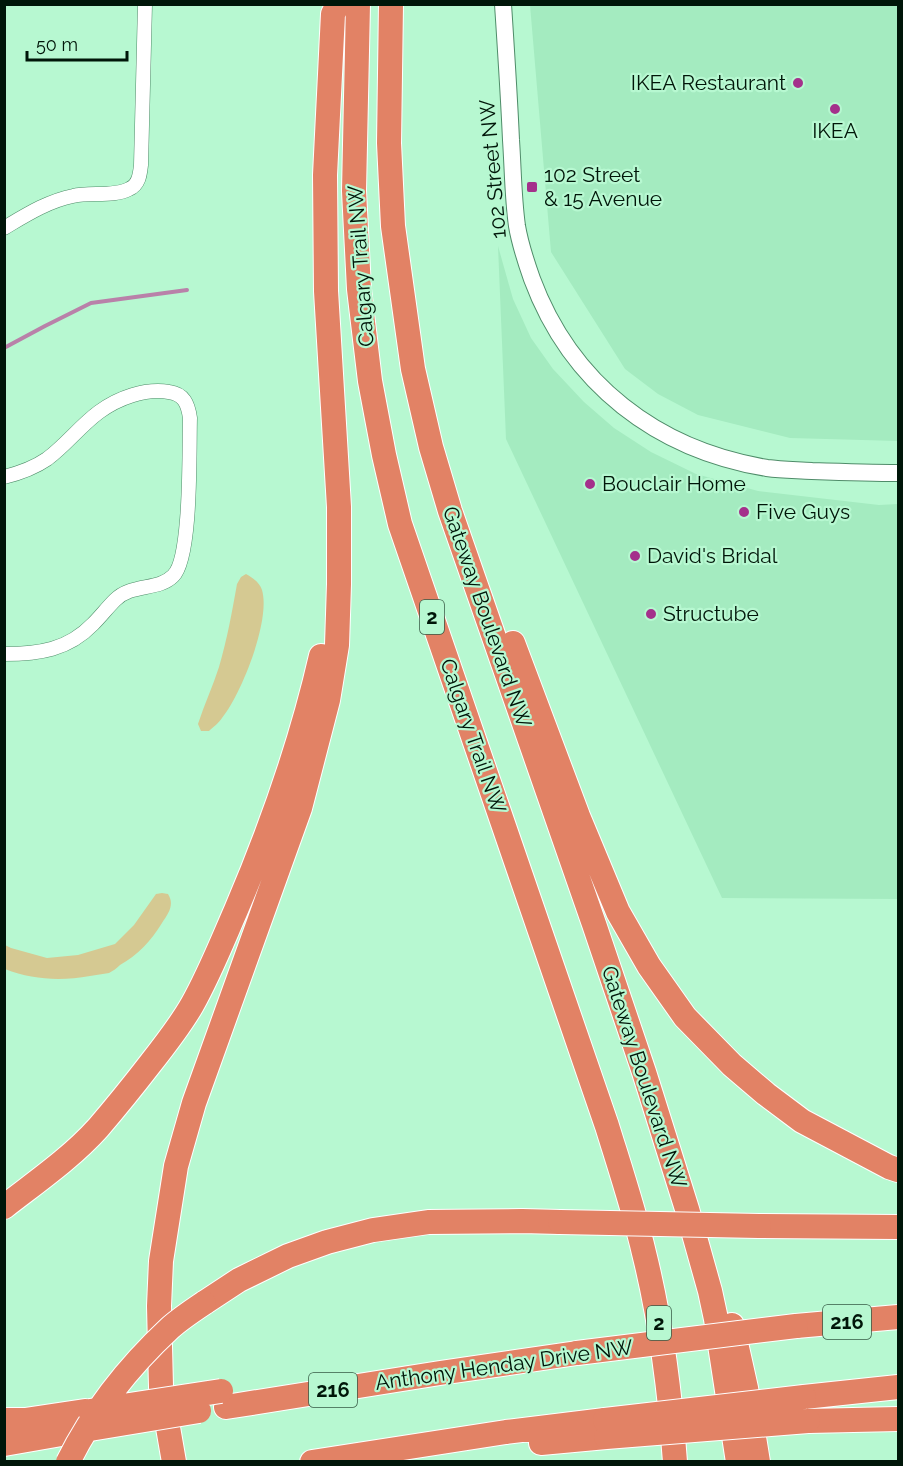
<svg xmlns="http://www.w3.org/2000/svg" width="903" height="1466" viewBox="0 0 903 1466" font-family="Raleway,sans-serif">
  <style>
    .built { fill: #a4ebc0 }
    .green { fill: #d5c992 }
    .lines { fill: none; stroke-linecap: round; stroke-linejoin: round }
    .stream { stroke: #b981a9; stroke-width: 4 }
    .minor-casing { stroke: #4f8c69; stroke-width: 15 }
    .tertiary-casing { stroke: #4f8c69; stroke-width: 18 }
    .motorway-casing { stroke: #fff; stroke-width: 26 }
    .minor { stroke: #fff; stroke-width: 14 }
    .tertiary { stroke: #fff; stroke-width: 16 }
    .motorway { stroke: #e28265; stroke-width: 24 }
    .motorway-bridge-casing { stroke: #fff; stroke-width: 26; stroke-linecap: butt }
    .motorway-bridge { stroke: #e28265; stroke-width: 24 }
    .poi-dot { fill: #a4308b; stroke: #b7f8d1; stroke-width: 2 }
    .labels { text-anchor: middle; stroke-width: 4.5; stroke-linejoin: round; paint-order: stroke }
    .shield { fill: #b7f8d1; stroke: #375a45; stroke-width: 1.5 }
    .shield-label { font-size: 20px; font-weight: bold; fill: #001609 }
    .poi-label { font-size: 21px; fill: #001609; stroke: #b7f8d1; text-anchor: start }
    .street-label { font-size: 21px; fill: #001609; stroke: #b7f8d1 }
  </style>
  <rect width="100%" height="100%" fill="#b7f8d1"/>
  <!-- built -->
  <path class="built" d="M530,5H898V441L790,438L698,415L658,394L625,369L551,252Z
    M498,246L513,299L531,338L553,369L584,402L614,428L651,452L696,474L758,491L879,505L898,504V899L722,898L506,439Z"/>
  <!-- green -->
  <path class="green" d="M246,574C253,578 260,583 262,590C271,620 241,695 222,718C219,723 213,727 209,731H201L198,724C204,705 213,686 219,667C227,640 232,612 237,584L241,577Z
    M162,893L168,894C175,905 168,914 162,923C151,941 138,955 120,965C117,968 113,971 109,973C103,974 96,975 90,976C61,981 33,980 5,969V945L11,948L47,958L78,955L115,944L134,925L156,894Z"/>
  <g class="lines">
    <!-- stream -->
    <path class="stream" d="M4,348L45,326L91,303L187,290"/>
    <!-- minor casing -->
    <g class="minor-casing">
      <path id="minor" d="M4,228C26,215 48,201 73,196C90,192 114,197 129,189C139,185 140,174 141,165L145,4
        M4,477C20,473 34,468 47,459C66,445 80,426 99,412C118,398 145,388 169,392C184,394 188,404 190,418C189,447 192,559 173,576C158,591 132,583 115,600C107,608 101,616 93,624C68,650 39,654 4,654"/>
    </g>
    <!-- tertiary casing -->
    <g class="tertiary-casing">
      <path id="tertiary" d="M503,4C506,50 509,95 511,140C513,169 513,198 517,226C520,244 526,262 532,279C571,384 657,450 767,468C782,470 797,470 812,471C841,472 870,473 898,473"/>
    </g>
    <!-- motorway casing -->
    <g class="motorway-casing">
      <path id="motorway" d="M358,4L354,191L359,289L370,381L384,455L400,524L607,1126C620,1168 634,1210 644,1253C661,1321 670,1392 675,1462
        M391,4L389,143L393,226L413,369L431,447L450,511L594,924L644,1072L687,1209L710,1291L716,1319L738,1462
        M513,643L578,816L618,912L649,966L685,1017L732,1065L766,1094L802,1121L889,1167L898,1170
        M4,1207C36,1182 71,1158 98,1128C116,1107 133,1086 150,1064C165,1045 180,1026 192,1005C209,975 222,942 236,910C271,828 301,743 321,656
        M759,1226L898,1227
        M204,1303L239,1280L288,1256L327,1242L373,1230L428,1222L522,1221L560,1222
        M732,1325L746,1388L758,1462
        M796,1326L898,1317
        M804,1397L898,1387
        M226,1407L440,1373L577,1353
        M4,1420H25L85,1411
        M808,1421L898,1419
        M541,1443L606,1437
        M4,1444L90,1429
        M174,1462L161,1387L159,1306L161,1261L176,1166L194,1103L300,808L328,700L337,645L339,584V507L326,291L325,175L333,14L338,4
        M312,1462L506,1432L605,1420"/>
    </g>
    <!-- minor -->
    <use href="#minor" class="minor"/>
    <!-- tertiary -->
    <use href="#tertiary" class="tertiary"/>
    <!-- motorway -->
    <use href="#motorway" class="motorway"/>
    <!-- motorway-bridge casing -->
    <g class="motorway-bridge-casing">
      <path id="motorway-bridge" d="M560,1222L759,1226
        M577,1353L796,1326
        M90,1411L221,1391
        M605,1420L804,1397
        M90,1429L199,1411
        M606,1437L808,1421
        M68,1462C93,1412 129,1366 170,1328C180,1319 192,1311 204,1303"/>
    </g>
    <!-- motorway-bridge -->
    <use href="#motorway-bridge" class="motorway-bridge"/>
  </g>
  <!-- markers -->
  <g class="poi-dot">
    <circle cx="798" cy="83" r="6"/>
    <circle cx="835" cy="109" r="6"/>
    <rect x="526" y="181" width="12" height="12" rx="3"/>
    <circle cx="590" cy="484" r="6"/>
    <circle cx="744" cy="512" r="6"/>
    <circle cx="635" cy="556" r="6"/>
    <circle cx="651" cy="614" r="6"/>
  </g>
  <g class="labels">
    <!-- shield labels -->
    <g class="shield">
      <rect x="420" y="600" width="24" height="34" rx="4.5"/>
      <rect x="823" y="1305" width="48" height="34" rx="4.5"/>
      <rect x="647" y="1306" width="24" height="34" rx="4.5"/>
      <rect x="309" y="1373" width="48" height="34" rx="4.5"/>
    </g>
    <g class="shield-label">
      <text x="432" y="624">2</text>
      <text x="847" y="1329">216</text>
      <text x="659" y="1330">2</text>
      <text x="333" y="1397">216</text>
    </g>
    <!-- poi labels -->
    <g class="poi-label">
      <text x="786" y="90" text-anchor="end">IKEA Restaurant</text>
      <text x="835" y="138" text-anchor="middle">IKEA</text>
      <text x="544" y="182">102 Street<tspan x="544" dy="24">&amp; 15 Avenue</tspan></text>
      <text x="602" y="491">Bouclair Home</text>
      <text x="756" y="519">Five Guys</text>
      <text x="647" y="563">David's Bridal</text>
      <text x="663" y="621">Structube</text>
    </g>
    <!-- street labels -->
    <g class="street-label">
      <text transform="translate(493 169) rotate(-95)" y="7">102 Street NW</text>
      <text transform="translate(361 266) rotate(-94)" y="7">Calgary Trail NW</text>
      <text transform="translate(487 617) rotate(71)" y="7">Gateway Boulevard NW</text>
      <text transform="translate(473 736) rotate(71)" y="7">Calgary Trail NW</text>
      <text transform="translate(644 1077) rotate(72)" y="7">Gateway Boulevard NW</text>
      <text transform="translate(504 1365) rotate(-8)" y="7">Anthony Henday Drive NW</text>
    </g>
  </g>
  <!-- border -->
  <rect width="903" height="1466" fill="none" stroke="#001609" stroke-width="12"/>
  <!-- scale -->
  <path d="M27 51v9h100v-9" fill="none" stroke="#001609" stroke-width="3"/>
  <text x="36" y="51" font-size="18" fill="#001609" stroke="#b7f8d1" stroke-width="4.5" paint-order="stroke">50 m</text>
</svg>
